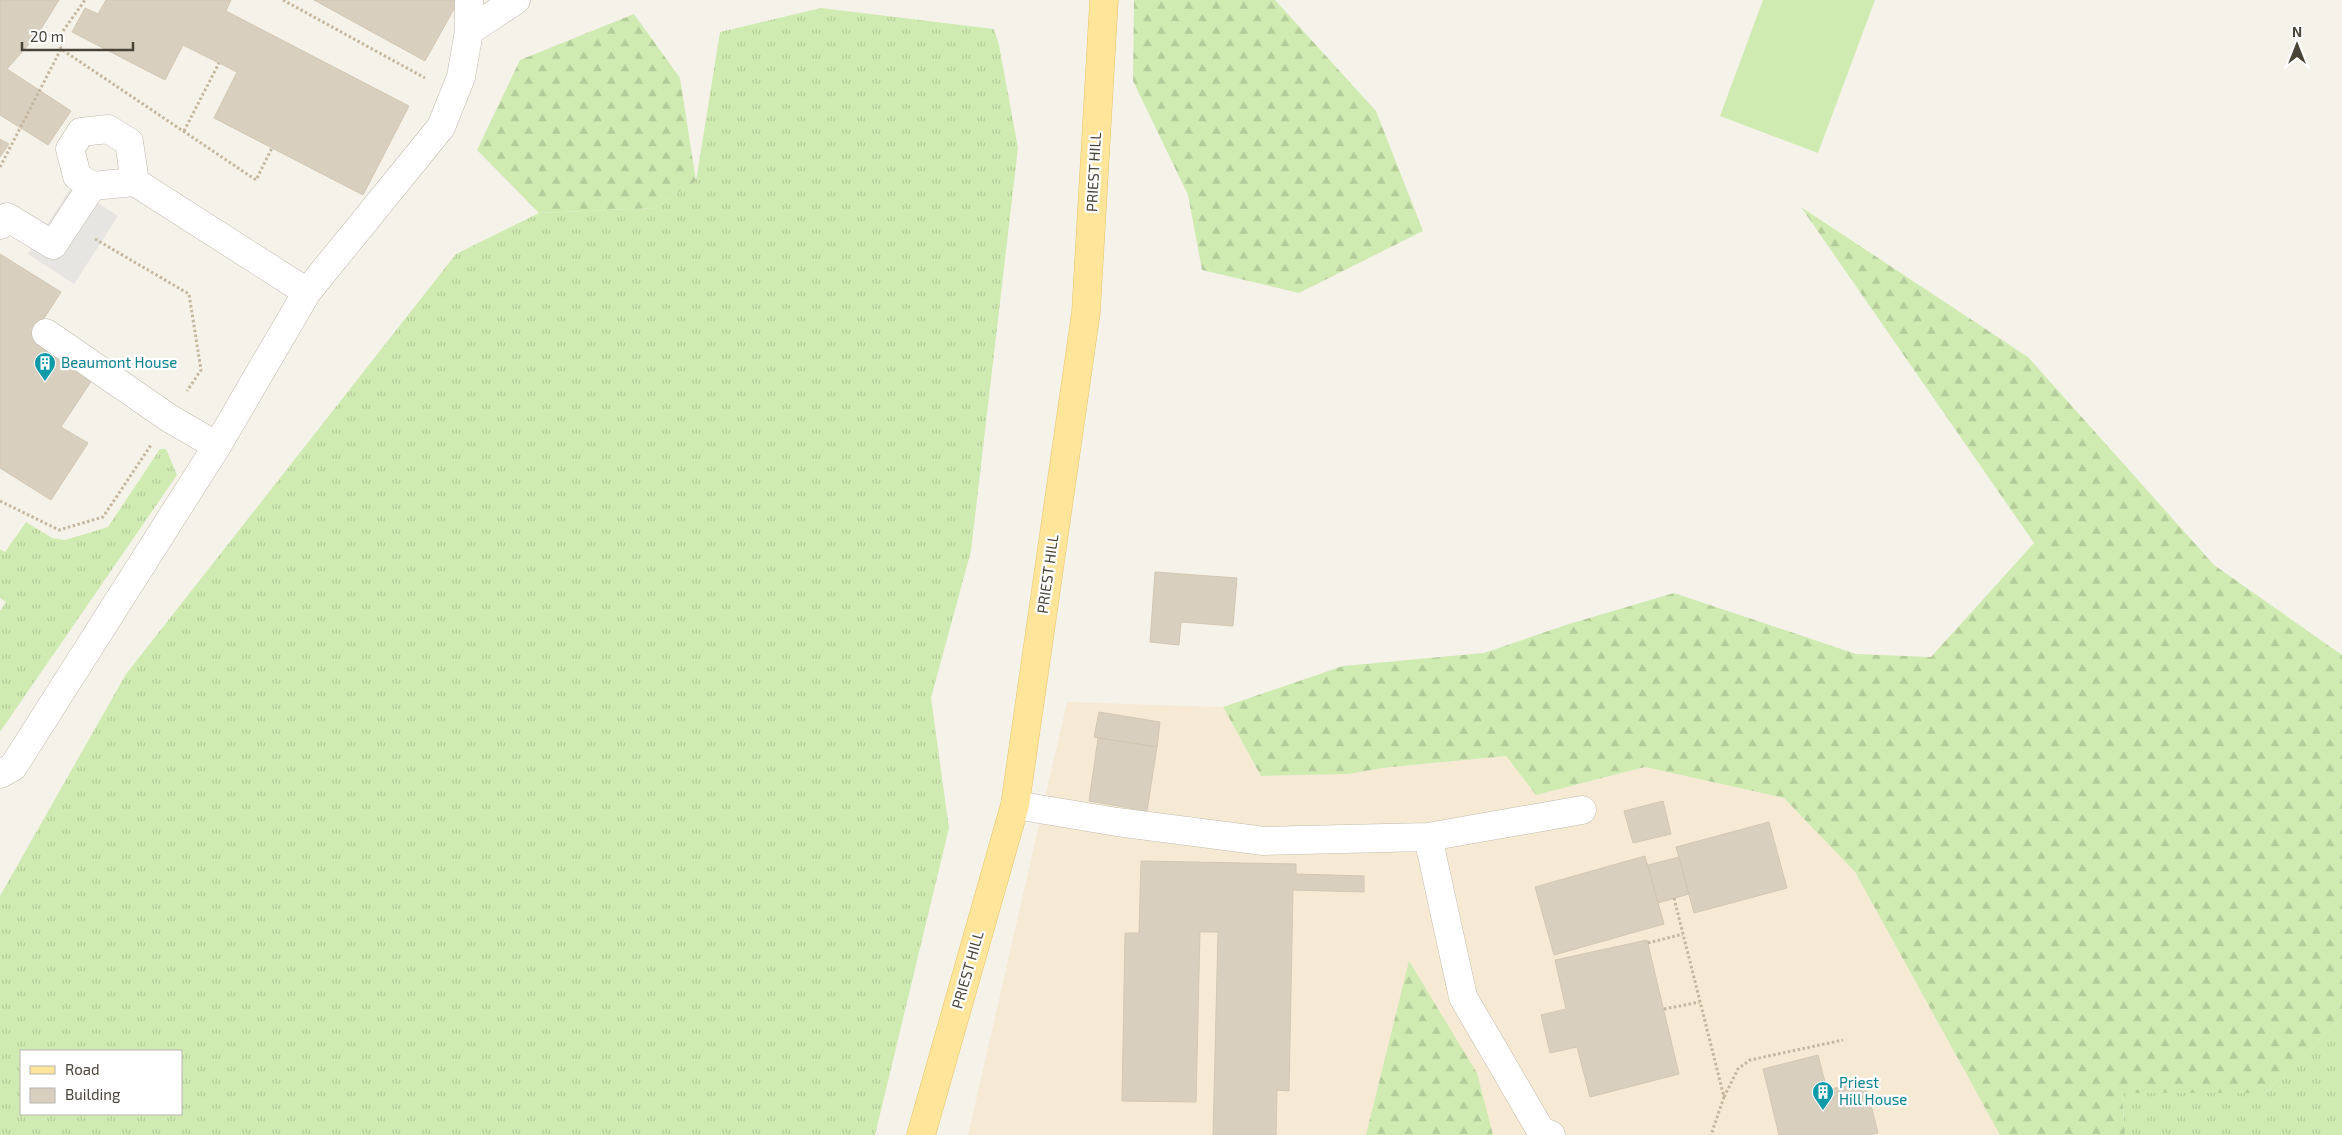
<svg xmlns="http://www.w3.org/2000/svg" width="2342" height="1135" viewBox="0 0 2342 1135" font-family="'Exo 2',sans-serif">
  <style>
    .commercial { fill: #f7ead5 }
    .grass { fill: url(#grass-tufts); fill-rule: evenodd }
    .forest { fill: url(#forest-firs) }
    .pitch { fill: #d0ebb2 }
    .parking { fill: #e7e5e2 }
    .building { fill: #d8cfbf; stroke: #d3c7b2 }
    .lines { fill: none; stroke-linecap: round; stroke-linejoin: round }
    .minor-casing { stroke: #c2bbac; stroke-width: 29 }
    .major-casing { stroke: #e8c466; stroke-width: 29 }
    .path { stroke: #c4b79d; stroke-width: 3; stroke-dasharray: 2.5 2.5; stroke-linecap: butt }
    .minor { stroke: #fff; stroke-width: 28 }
    .major { stroke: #ffe59a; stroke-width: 28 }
    .labels { text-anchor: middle; stroke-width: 4.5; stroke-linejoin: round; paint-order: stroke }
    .street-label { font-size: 15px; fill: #4a4338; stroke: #fff }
    .culture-label { font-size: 15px; fill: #0d838f; stroke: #fff; text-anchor: start }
  </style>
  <defs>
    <pattern id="grass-tufts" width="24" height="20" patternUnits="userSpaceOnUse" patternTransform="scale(1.25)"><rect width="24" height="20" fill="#d0ebb2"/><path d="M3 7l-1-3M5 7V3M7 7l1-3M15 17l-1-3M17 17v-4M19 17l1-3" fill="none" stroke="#b4cb9a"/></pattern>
    <pattern id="forest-firs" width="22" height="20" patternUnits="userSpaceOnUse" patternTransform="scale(1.25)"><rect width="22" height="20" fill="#d0ebb2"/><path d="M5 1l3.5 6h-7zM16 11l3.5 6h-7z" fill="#b4cb9a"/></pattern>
  </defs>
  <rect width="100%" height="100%" fill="#f5f2ea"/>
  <!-- commercial -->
  <path class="commercial" d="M1067,702L1223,707L1261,776L1348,774L1382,768L1506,756L1536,795L1645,767L1784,798L1855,872L2000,1135H968Z"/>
  <!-- grass -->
  <path class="grass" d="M821,8L994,29L999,45L1018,148L971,551L931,698L949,828L875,1135H0V896L126,674L456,254L539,213L655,208L696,181L720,32ZM21,1051H181V1114H21Z
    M160,449H166L177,475L0,732V611L6,602L0,598V549L5,552L26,522L52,538L65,540L108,527Z
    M2342,1017V1135H2125L2122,1093H2265Z"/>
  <!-- forest -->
  <path class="forest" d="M1134,0H1275L1376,111L1423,231L1299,293L1202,270L1188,195L1133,81Z
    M634,14L680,78L696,181L655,208L539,213L477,150L520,60Z
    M1801,207L2028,357L2214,565L2342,655V1017L2265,1093H2122L2125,1135H2000L1855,872L1784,798L1645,767L1536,795L1506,756L1382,768L1348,774L1261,776L1223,707L1343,666L1484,653L1569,624L1674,593L1856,654L1931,657L2034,543Z
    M1409,961L1477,1073L1493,1135H1366Z"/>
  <!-- pitch -->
  <path class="pitch" d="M1763,0H1875L1818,153L1720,116Z"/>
  <!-- parking -->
  <path class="parking" d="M72,186L118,216L74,284L28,254Z"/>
  <!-- building -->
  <path class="building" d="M0,0H59L38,34L7,69L71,111L48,145L0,115Z
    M106,0H231L226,11L409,106L363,195L214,118L237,72L183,45L165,80L72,32L85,8L98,14Z
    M314,0H459L425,61Z
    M0,139L9,144L0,157Z
    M0,254L61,292L34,334L96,374L61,427L88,443L51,500L0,468Z
    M1155,572L1237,578L1233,626L1181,622L1179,645L1150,642Z
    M1099,712L1160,722L1157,747L1094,737Z
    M1098,738L1157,747L1147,811L1089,801Z
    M1663,801L1671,834L1633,843L1624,811Z
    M1769,822L1787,888L1694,913L1676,847Z
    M1645,856L1664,924L1554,955L1535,887Z
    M1679,857L1689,894L1658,903L1648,865Z
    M1141,861L1296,864V874L1364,876V892L1293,890L1289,1091L1277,1090L1276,1135H1213L1218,932H1200L1196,1102L1122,1101L1125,933H1139Z
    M1647,940L1679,1074L1590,1097L1577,1047L1550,1053L1541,1015L1566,1009L1555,960Z
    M1818,1055L1827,1090L1865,1081L1878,1133L1869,1135H1779L1763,1069Z"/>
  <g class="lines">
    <!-- minor casing -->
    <g class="minor-casing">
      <path id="minor" d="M469,31L516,0
        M135,182L129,142L108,129L81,132L70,149L77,176L92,186L135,182L307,292
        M0,225L7,217L53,245L92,186
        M46,333L169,418L217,446
        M0,774L13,767L217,446L307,292L441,127L461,77L469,31V0
        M1015,805L1117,822L1264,841L1428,837L1582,810
        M1428,837L1463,997L1541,1131L1551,1135"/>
    </g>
    <!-- major casing -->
    <g class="major-casing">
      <path id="major" d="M921,1135L1015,805L1086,312L1104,0"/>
    </g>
    <!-- path -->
    <path class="path" d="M283,0L425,78
      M61,49L58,38L85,0
      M184,131L219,63
      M0,167L61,49L256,180L272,148
      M95,239L189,294L201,370L187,391
      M0,501L59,530L103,517L151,445
      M1674,898L1724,1097L1711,1135
      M1648,943L1683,934
      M1664,1009L1700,1002
      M1724,1097L1738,1069L1750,1060L1843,1040"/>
    <!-- minor -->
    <use href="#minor" class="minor"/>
    <!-- major -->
    <use href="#major" class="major"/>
  </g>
  <!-- icons -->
  <defs>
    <g id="building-pin" transform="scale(1.125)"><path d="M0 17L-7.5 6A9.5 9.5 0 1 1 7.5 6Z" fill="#0f9aa8" stroke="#fff"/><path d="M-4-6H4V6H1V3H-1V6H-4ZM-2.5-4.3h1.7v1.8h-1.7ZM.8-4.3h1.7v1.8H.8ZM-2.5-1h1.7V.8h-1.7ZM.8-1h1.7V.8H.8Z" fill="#fff"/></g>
  </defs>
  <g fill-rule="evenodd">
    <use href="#building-pin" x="45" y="363"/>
    <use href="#building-pin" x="1823" y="1092"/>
  </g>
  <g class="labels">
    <!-- street labels -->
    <g class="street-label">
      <text transform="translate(1094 172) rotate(-87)" y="5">PRIEST HILL</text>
      <text transform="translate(1048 574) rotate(-82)" y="5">PRIEST HILL</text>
      <text transform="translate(968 970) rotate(-74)" y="5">PRIEST HILL</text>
    </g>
    <!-- culture labels -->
    <g class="culture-label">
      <text x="61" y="368">Beaumont House</text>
      <text x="1839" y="1088">Priest<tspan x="1839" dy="17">Hill House</tspan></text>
    </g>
  </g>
  <!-- legend -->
  <rect x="20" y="1050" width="162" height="65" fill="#ffffff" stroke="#b7b4af"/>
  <rect x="30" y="1066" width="25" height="8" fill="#ffe59a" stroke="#b7b4af"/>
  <text x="65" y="1075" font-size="15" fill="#4a4338">Road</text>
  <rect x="30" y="1088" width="25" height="15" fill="#d8cfbf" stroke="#b7b4af"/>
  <text x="65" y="1100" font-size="15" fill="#4a4338">Building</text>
  <!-- north arrow -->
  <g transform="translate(2297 45)" stroke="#ffffff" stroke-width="4" paint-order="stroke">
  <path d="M0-4L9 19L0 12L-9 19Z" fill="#4a4338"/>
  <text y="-8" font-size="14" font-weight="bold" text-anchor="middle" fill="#4a4338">N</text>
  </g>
  <!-- scale -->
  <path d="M22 42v8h111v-8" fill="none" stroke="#4a4338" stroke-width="2.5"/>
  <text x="30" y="42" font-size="15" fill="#4a4338" stroke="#ffffff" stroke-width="4" paint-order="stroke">20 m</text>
</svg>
